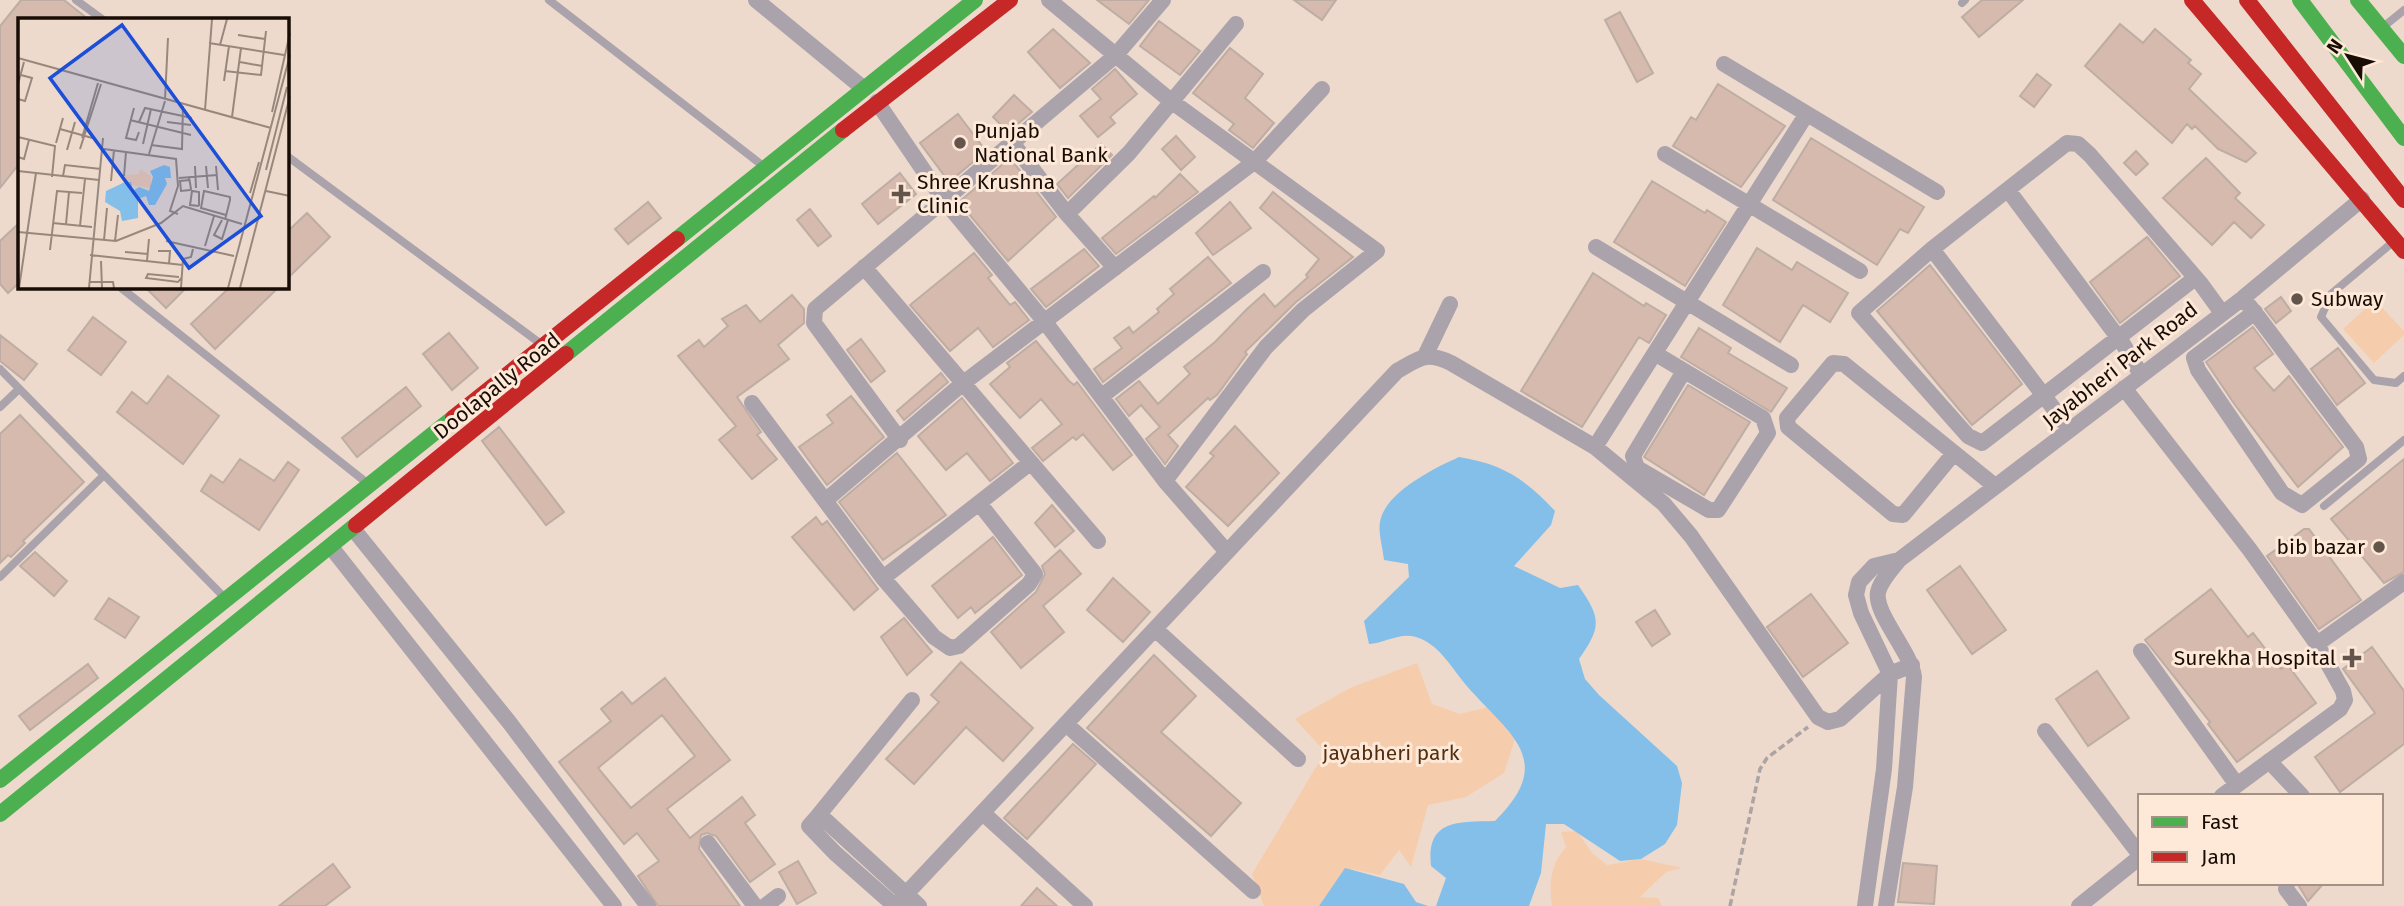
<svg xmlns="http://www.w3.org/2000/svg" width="2404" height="906" viewBox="0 0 2404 906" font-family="'Fira Sans',sans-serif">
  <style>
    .green { fill: #f5cdac }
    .water { fill: #83bfe9 }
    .building { fill: #d5baad; stroke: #beada4; stroke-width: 2; fill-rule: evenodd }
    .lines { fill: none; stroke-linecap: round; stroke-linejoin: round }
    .path { stroke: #aca3a3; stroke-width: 3.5; stroke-dasharray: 7 3.5; stroke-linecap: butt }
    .lane { stroke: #aaa3ac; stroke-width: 8 }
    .street { stroke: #aaa3ac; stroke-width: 16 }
    .fast { stroke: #4caf50; stroke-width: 16 }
    .jam { stroke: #c62828; stroke-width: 16 }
    .poi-dot { fill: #63554b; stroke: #fee9d9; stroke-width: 2.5 }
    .labels { text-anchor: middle; stroke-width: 6; stroke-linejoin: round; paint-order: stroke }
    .poi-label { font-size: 21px; fill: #180d05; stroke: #fee9d9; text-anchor: start }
    .street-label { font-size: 21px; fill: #180d05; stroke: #fee9d9 }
    .park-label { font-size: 21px; fill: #503011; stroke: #fee9d9 }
    .inset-road { fill: none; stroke: #98887c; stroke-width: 2 }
    .view { fill: #1d4ed8; fill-opacity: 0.15; stroke: #1d4ed8; stroke-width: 3.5 }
    .inset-edge { fill: none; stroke: #180d05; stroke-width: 3.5 }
  </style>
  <rect width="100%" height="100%" fill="#eddacc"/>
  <!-- green -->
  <path class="green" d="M2375,300L2404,331V335L2374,363L2343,329Z
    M1417,663L1432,704L1460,714L1488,707L1515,739L1504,773L1466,797L1428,805L1411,867L1399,850L1380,875L1351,869L1332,906H1264L1252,874L1325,752L1295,719L1352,687Z
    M1577,831L1592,853L1607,865L1641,859L1682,868L1666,872L1640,897L1658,898L1662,906H1552C1549,883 1550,865 1566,847L1561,832Z"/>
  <!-- water -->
  <path class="water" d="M1459,457C1503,464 1525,479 1555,511L1551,525L1514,566L1560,588L1578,585C1601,618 1602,626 1579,659L1585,679L1599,695L1677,766L1682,783L1677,825L1665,844L1641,859L1620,861L1564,824H1546L1541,873L1529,906H1436L1446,878L1431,866C1426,819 1458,822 1495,821C1558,759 1508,734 1466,685C1451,667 1439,644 1416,637C1400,632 1385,643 1369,644L1364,621L1409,577L1408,564L1384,560C1383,549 1378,533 1380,522C1385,492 1435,468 1459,457Z
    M1345,868L1404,884L1416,902L1428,906H1319Z"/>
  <!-- building -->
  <path class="building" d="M21,0H64L88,19H19V164L0,188V26Z
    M1097,0H1149L1129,24Z
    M1294,0H1336L1322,20Z
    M1982,0H2023L1979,37L1962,17Z
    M1620,12L1653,73L1637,82L1605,20Z
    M1159,21L1200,51L1180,75L1140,46Z
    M2120,24L2143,43L2155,29L2191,60L2188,63L2201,74L2189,89L2256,153L2246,162L2218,149L2195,126L2192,129L2187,124L2172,143L2085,66Z
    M1053,29L1090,63L1060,88L1028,52Z
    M1230,48L1263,74L1245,98L1274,123L1253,148L1229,130L1234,124L1193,93Z
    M1115,69L1137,94L1110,117L1115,123L1098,137L1080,116L1101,99L1092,89Z
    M2037,74L2051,85L2034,107L2020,96Z
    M1718,84L1785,126L1741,187L1673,146L1691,117L1696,120Z
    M1014,95L1032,112L1008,132L993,117Z
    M958,114L986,151L949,182L920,143Z
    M1176,136L1195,157L1181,170L1162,149Z
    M1811,138L1924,207L1908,233L1900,229L1877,265L1773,200Z
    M1101,144L1112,155L1068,198L1057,184Z
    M2136,151L2148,164L2136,175L2124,163Z
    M1010,158L1056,217L1008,261L959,202Z
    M2206,158L2240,193L2235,198L2264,225L2251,238L2234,222L2212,245L2163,198Z
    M900,173L916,194L878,224L862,204Z
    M1180,174L1198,192L1116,254L1102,238L1154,196L1155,198Z
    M1652,181L1705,213L1707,210L1726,222L1685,286L1614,242Z
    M1273,192L1353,257L1296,302L1245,352L1247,354L1217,395L1210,400L1208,398L1168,435L1178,446L1165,464L1146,439L1160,427L1141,405L1129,416L1116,399L1139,381L1158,404L1190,374L1184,367L1215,342L1247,309L1264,294L1275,307L1308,277L1306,275L1319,259L1260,208Z
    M648,202L661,218L628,244L615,229Z
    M1230,202L1251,228L1213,255L1196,233Z
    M810,209L831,236L818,246L797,220Z
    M307,213L330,237L287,279V232Z
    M19,223V283L8,293L0,284V241Z
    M2147,237L2180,276L2120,323L2090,282Z
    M1757,248L1792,270L1797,262L1848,293L1830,322L1803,305L1780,342L1723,305Z
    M1084,249L1099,266L1046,307L1031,289Z
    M974,253L992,275L988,278L1010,305L1015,302L1029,320L993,347L978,328L950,351L910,305Z
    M1208,257L1231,283L1103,382L1094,369L1122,348L1114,338L1129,327L1133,333L1159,312L1157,309L1174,294L1170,289Z
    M1930,265L2022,384L1972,425L1877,311Z
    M1593,273L1644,306L1646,303L1666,315L1649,343L1639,337L1582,427L1521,391Z
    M145,287H187L166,308Z
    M230,287H279L215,349L191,324Z
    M792,295L804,309V323L778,345L789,359L737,397L761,432L757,435L777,459L752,479L719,440L736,426L678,356L699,340L704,347L728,326L722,319L746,305L760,322Z
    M2281,297L2291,311L2276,323L2265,309Z
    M93,317L126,342L101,375L68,350Z
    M2253,327L2273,354L2254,368L2274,391L2289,376L2343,447L2298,487L2235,405L2206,362Z
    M1699,328L1731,348L1728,353L1787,388L1771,412L1681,357Z
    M449,333L478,368L452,390L423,354Z
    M0,335L37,364L24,380L0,361Z
    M861,339L885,371L871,382L847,350Z
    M1036,341L1069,381L1074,385L1077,382L1132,455L1113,470L1083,434L1076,440L1073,437L1043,461L1032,448L1062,424L1041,399L1020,418L990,384L1010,367L1007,363Z
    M2338,348L2365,383L2337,405L2311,369Z
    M941,373L948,382L904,420L897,411Z
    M168,376L219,416L183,464L117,412L132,392L147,404Z
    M1688,385L1750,422L1704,495L1644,457Z
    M406,387L421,406L357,457L342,438Z
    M851,396L884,437L827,485L799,447L833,423L827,415Z
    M962,398L1013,463L990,481L967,453L946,470L918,436Z
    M20,415L84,482L23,541L25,543L11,557L8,555L0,563V434Z
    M1235,426L1279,473L1228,526L1186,487L1214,456L1210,453Z
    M499,427L564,512L546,525L482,441Z
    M897,453L946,515L883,560L839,502Z
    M240,459L274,481L288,462L299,470L259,530L201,491L211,475L223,483Z
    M2404,459V572L2384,583L2331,519Z
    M1052,505L1074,531L1055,547L1035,523Z
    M816,517L822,525L827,521L878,589L854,610L792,537Z
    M2304,529H2309L2361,600L2319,629L2267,556Z
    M993,537L1022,575L975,613L971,607L958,618L932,586Z
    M1060,550L1081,574L1043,606L1064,632L1021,668L991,632L1036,592L1045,574L1042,566Z
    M35,552L67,581L54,596L20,566Z
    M1960,566L2006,630L1972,654L1927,590Z
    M1113,578L1150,612L1123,642L1087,610Z
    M2211,589L2248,637L2253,633L2281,669L2287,664L2316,703L2237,762L2208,724L2210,722L2145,640Z
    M1811,594L1848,643L1803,677L1767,627Z
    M109,598L139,617L125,638L95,619Z
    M1655,610L1670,634L1652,646L1636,622Z
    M904,618L932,652L907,675L881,637Z
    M2372,647L2404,691V744L2340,792L2315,757L2375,713L2343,669Z
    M1154,655L1196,696L1161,732L1241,803L1211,836L1087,728Z
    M961,662L1033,728L1003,761L966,727L914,784L886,759L939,702L931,695Z
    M88,664L98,678L30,730L19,716Z
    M2097,671L2129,718L2088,746L2056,699Z
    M665,678L730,760L667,809L690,838L742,797L755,815L745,823L775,864L750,882L716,836L707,833L701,835L699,849L740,906H658L638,876L659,861L637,833L624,844L559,762L611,721L601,709L622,692L632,704ZM662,715L695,756L631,808L598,768Z
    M1073,744L1096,764L1027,839L1004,818Z
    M798,861L816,893L797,904L779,872Z
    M1903,863L1937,866L1934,904L1898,902Z
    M333,864L350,887L325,906H279Z
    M2297,883H2324L2308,901Z
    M1037,888L1057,906H1021Z"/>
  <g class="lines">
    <!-- path -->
    <path class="path" d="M1730,906L1760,769L1767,758L1808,727"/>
    <!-- lane -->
    <path class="lane" d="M76,0L102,19
      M549,0L762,165
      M1962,3L1965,0
      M2383,27L2404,10
      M287,156L541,344
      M2393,242L2331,294L2321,317L2374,380L2396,383L2404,376
      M120,287L367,483
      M0,369L224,597
      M0,407L19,389
      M2324,506L2404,440
      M0,577L104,475"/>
    <!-- street -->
    <path class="street" d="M756,0L863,88
      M1049,0L1171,101L1377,251L1303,310L1266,347L1165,481
      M1724,64L1937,192
      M877,102L943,199L1045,322L1165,481L1227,552
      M1013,144L1067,214L1115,268
      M1665,154L1860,271
      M2008,190L2123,344L2140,373
      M1067,214L1129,153L1236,24
      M1596,247L1791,365
      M1932,249L2070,430
      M864,267L1098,541
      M2194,279L1982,443L1968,436L1859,313L1932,249L2067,143L2078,144L2090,155L2201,284L2222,313
      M2243,298L2259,318L2356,447L2359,459L2302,505L2282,493L2198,370L2194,358L2255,312
      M1656,354L1763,418L1768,433L1718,510H1709L1637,468L1633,456L1684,371
      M1425,356L1450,304
      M2124,388L2250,550L2317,644
      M1102,396L1263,272
      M752,403L883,578L934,637L950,648L959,646L1029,584L1035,574L979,503
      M900,440L814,323L815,309L1115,56L1163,0
      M1595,447L1806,115
      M1954,453L1903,515L1893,514L1788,427L1787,418L1833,363L1844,364L1995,486
      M826,500L962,384L1254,162L1322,89
      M354,530L509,722L648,906
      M331,547L614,906
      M883,578L1030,463
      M1155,629L1298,759
      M2141,651L2237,785
      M1066,724L1253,891
      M2045,731L2140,855
      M2269,761L2302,796
      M2222,796L2340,709L2345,700L2343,691L2317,644L2404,582
      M984,814L1085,906
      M817,817L912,700
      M708,843L755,906
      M2287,883L2286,889L2299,906
      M765,906L778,896
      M919,906L906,894L823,818L817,817L809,826L835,853L895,906L906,894L1397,371C1420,358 1425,351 1451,363L1595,447L1664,504L1691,536L1818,717L1828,722L1840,719L1890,674L1912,665
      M1865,906L1884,769L1890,674L1861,613L1856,595L1859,582L1874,566L1899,560
      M1886,906L1905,787L1914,677C1911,651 1874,614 1878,592C1881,580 1892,569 1899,560L2243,298L2362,199
      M2079,906L2140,857"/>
    <!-- fast -->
    <path class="fast" d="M2300,0L2404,138
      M2358,0L2404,56
      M677,239L975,0
      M566,354L843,130
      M0,780L453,418
      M0,814L356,525"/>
    <!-- jam -->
    <path class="jam" d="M2192,0L2404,251
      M2247,0L2404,200
      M843,130L1010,0
      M453,418L677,239
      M356,525L566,354"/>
  </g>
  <!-- markers -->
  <g class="poi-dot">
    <circle cx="960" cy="143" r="7"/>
    <path d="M897.5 183.5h7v7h7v7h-7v7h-7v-7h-7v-7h7z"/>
    <circle cx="2297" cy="299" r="7"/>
    <circle cx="2379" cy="547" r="7"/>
    <path d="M2348.5 647.5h7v7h7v7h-7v7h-7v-7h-7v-7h7z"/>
  </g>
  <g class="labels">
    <!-- poi labels -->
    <g class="poi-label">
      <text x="974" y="138">Punjab<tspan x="974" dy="24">National Bank</tspan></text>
      <text x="917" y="189">Shree Krushna<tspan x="917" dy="24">Clinic</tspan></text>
      <text x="2311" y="306">Subway</text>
      <text x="2365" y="554" text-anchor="end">bib bazar</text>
      <text x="2336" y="665" text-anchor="end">Surekha Hospital</text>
    </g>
    <!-- street labels -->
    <g class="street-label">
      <text transform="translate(2120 365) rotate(-38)" y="7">Jayabheri Park Road</text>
      <text transform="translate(497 386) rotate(-39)" y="7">Doolapally Road</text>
    </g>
    <!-- park labels -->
    <g class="park-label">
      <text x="1391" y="760">jayabheri park</text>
    </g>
  </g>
  <!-- overview -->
  <g transform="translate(18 18)">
    <rect width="271" height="271" fill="#eddacc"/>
    <path d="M122,151L133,158V170L105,166L107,157L121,156Z" fill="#f5cdac"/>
    <path d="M146,147L152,149L153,160H147L149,166L137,187H131L128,178L120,181V200L104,203L102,193L87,184L88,173L107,164H113L115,173L121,169L131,173L135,159L132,153Z" fill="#83bfe9"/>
    <path class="inset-road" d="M220,17L247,21M191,25L266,37M202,27L209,1M0,40L253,110M222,44L244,48M207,53L243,57L248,13M206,63L211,28M0,66L6,44M0,81L7,83L14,60L3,57M147,81L150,20M116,90L108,120L118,122L121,114M187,92L194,1M254,94L272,15M214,99L223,30M112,102L173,117M121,104L127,90L174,100M149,104L173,107M42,111L78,121M0,119L37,128L34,159M64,120L80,65M38,125L45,100M125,126L133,91M133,127L164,131L165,88M62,131L83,66M86,131L158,141L160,168L152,193L160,196M49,132L57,104M131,136L147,83M0,139L6,141L11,122M177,148L178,170M188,148L190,170M198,148L200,172M248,152L269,69M0,153L81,162M45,158L47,147L83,151M106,158L108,134M171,159L173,171L172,172L163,173L162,163L172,162M161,160L199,157M93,163L96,132M248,173L272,178M232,175L241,144M181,188L172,187L174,173L181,174V188M207,201L208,198L212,182V179L186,173L183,190L208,197M204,202L196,217L204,221L210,202M35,205L74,209M48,206L51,174M62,208L67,161M0,214L98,223L143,205L165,188L224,206M86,222L89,190M97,223L100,197M148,223L216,238M187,228L196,198M32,232L39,173L64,175M140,233H152L151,246M107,234L130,236M72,237L165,247M83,243L84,270M129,243L131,221M161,259L130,256L128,260L160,264L164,259M72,264H95L96,270M1,270L18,155M71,270L85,120M163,270L165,241L173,239L175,231M210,270L272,37M222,270L272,78"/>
    <path class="view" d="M104,7L243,198L171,250L32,60Z"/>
    <rect width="271" height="271" class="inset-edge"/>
  </g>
  <!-- legend -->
  <rect x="2138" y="794" width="245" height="91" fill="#fee9d9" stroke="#a29184" stroke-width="2"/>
  <rect x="2152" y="817" width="35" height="10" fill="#4caf50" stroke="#a29184" stroke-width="2"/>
  <text x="2201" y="829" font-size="21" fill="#180d05">Fast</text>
  <rect x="2152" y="852" width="35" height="10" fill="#c62828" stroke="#a29184" stroke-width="2"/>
  <text x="2201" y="864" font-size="21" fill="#180d05">Jam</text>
  <!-- north arrow -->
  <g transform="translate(2348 56) rotate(306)" stroke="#fee9d9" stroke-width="5" paint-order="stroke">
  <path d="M0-5L12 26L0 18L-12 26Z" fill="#180d05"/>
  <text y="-10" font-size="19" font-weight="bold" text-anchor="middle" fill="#180d05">N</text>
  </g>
</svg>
